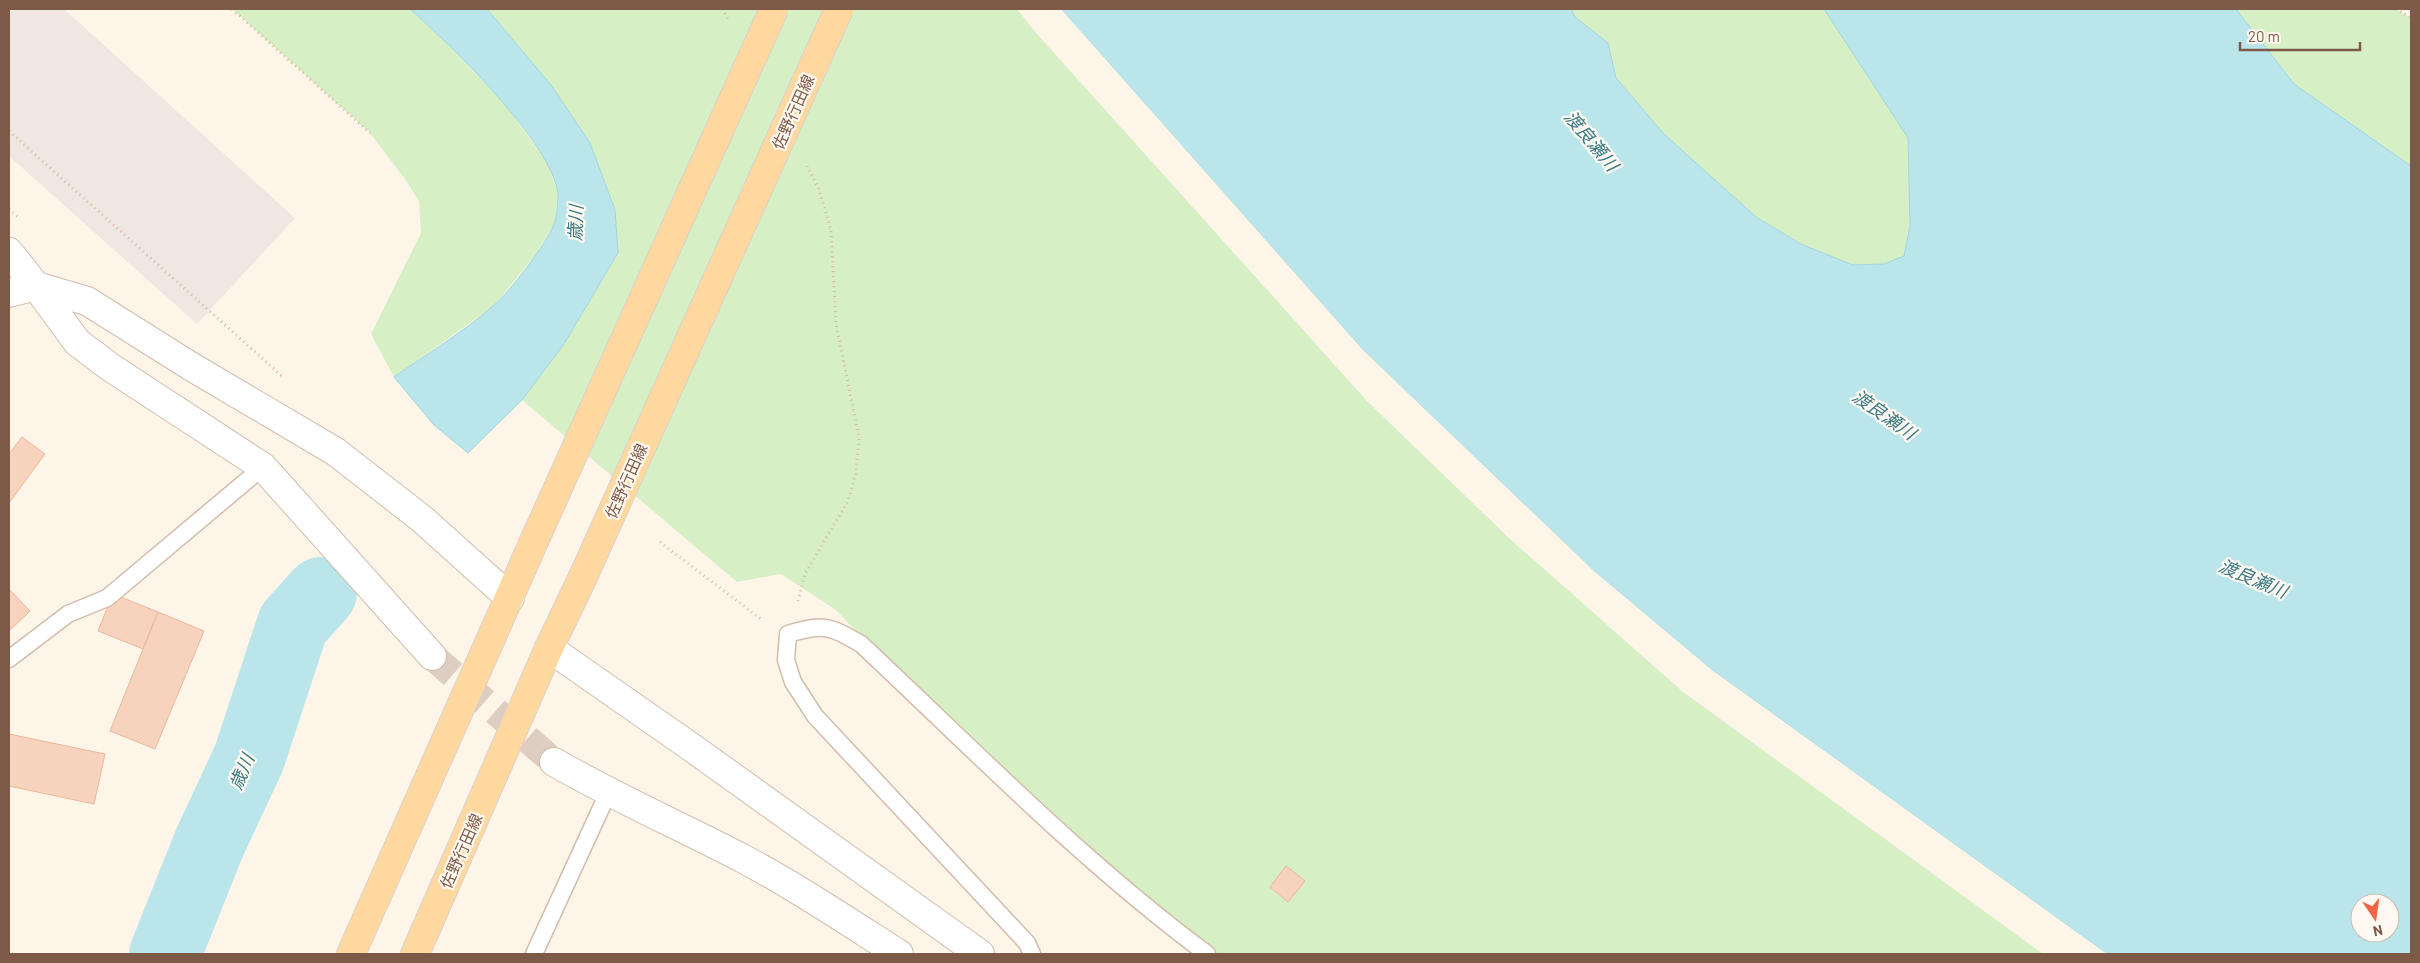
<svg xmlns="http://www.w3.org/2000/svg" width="2420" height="963" viewBox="0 0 2420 963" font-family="Barlow,'Noto Sans JP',sans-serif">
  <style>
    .industrial { fill: #efe8e2 }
    .green { fill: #d7efc5 }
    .water { fill: #bae6eb; stroke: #9fd7de; fill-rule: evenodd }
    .pier { fill: #fef5e9 }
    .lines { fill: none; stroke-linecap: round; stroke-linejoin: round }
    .river { stroke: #bae6eb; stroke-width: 72 }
    .building { fill: #f7d2bd; stroke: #ecb89c }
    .minor-tunnel { stroke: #decec1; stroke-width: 28; stroke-dasharray: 28 14; stroke-linecap: butt }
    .service-casing { stroke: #d3bcac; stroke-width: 19 }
    .minor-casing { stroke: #d3bcac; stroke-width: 30 }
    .tertiary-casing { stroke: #d3bcac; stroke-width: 30 }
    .primary-casing { stroke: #dbd1cc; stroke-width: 30 }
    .path { stroke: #ddb59f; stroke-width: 3; stroke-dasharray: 1 4; stroke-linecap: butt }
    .service { stroke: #fff; stroke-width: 16 }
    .minor { stroke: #fff; stroke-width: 28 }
    .tertiary { stroke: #fff; stroke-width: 28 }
    .primary { stroke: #ffd89f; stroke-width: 28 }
    .primary-bridge-casing { stroke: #dbd1cc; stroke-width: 30; stroke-linecap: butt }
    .primary-bridge { stroke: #ffd89f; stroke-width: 28 }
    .labels { text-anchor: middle; stroke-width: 4.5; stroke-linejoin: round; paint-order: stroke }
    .street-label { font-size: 16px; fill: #7d5948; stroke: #fff9f1 }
    .water-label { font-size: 18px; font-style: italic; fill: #3a7983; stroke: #fff9f1 }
  </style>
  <rect width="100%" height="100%" fill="#fef5e9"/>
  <!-- industrial -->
  <path class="industrial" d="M9,9H64L295,218L197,324L9,156Z"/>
  <!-- green -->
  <path class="green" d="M232,9H409L432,29L505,104L547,162L558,193L555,223L535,255L495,305L394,377L371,334L421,233L419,201L405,179L370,133Z
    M487,9H1017L1037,34L1367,401L1510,539L1682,691L2043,954H1207L918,698L836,610L781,574L737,582L522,400L564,344L618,254L615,210L590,143L551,85Z
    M1571,9H1824L1908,138L1910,226L1904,256L1884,264L1853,265L1801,244L1756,217L1664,134L1616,78L1608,43L1575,17Z
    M2236,9H2396L2411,18V166L2294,84Z"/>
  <!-- water -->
  <path class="water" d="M410,9H487L551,85L590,143L615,210L618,253L564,344L522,400L468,453L434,425L394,377C427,354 463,332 493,306C509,293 547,243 554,224C557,217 558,201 558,194C552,142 449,44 410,9Z
    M1061,9H1571L1575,17L1608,43L1616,78L1664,134L1756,217L1801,244L1853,265L1884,264L1904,256L1910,226L1908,138L1824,9H2236L2294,84L2411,166V954H2107L1712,670L1594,571L1363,350ZM2360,903H2390V933H2360Z"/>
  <!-- pier -->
  <path class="pier" d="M1059,9H1061L1363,350L1594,571L1712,670L2107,954H2102L1710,672L1592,573L1361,352Z"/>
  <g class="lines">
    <!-- river -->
    <path class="river" d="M165,954L209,844L249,758L293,624L321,593"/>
  </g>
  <!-- building -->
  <path class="building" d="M22,437L45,454L9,503V454Z
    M9,589L30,611L9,631Z
    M113,594L158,612L143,649L98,631Z
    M158,612L204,631L155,749L110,731Z
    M9,734L105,754L94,804L9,786Z
    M1286,866L1305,881L1288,902L1270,887Z"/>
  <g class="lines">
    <!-- minor-tunnel -->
    <path class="minor-tunnel" d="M432,656L554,762"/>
    <!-- service casing -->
    <g class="service-casing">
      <path id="service" d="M9,659L68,614L107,598L263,467
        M534,954L608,793
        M1032,954L1027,943L815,716L793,682L786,660L788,634C825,623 829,626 861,644C974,750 1083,862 1207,954"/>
    </g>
    <!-- minor casing -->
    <g class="minor-casing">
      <path id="minor" d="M36,286L77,342L110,367L263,467L432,656
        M9,293L36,286L87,301L192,367L336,452L422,519L510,598
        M549,648L691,747L980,954
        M554,762C615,797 678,825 740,857C795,886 847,921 899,954"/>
    </g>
    <!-- tertiary casing -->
    <g class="tertiary-casing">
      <path id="tertiary" d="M9,252L36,286"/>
    </g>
    <!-- primary casing -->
    <g class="primary-casing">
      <path id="primary" d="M351,954L535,539
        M415,954L549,648L582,579"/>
    </g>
    <!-- path -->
    <path class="path" d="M232,9L370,133
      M722,9L729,21
      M2396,9L2411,18
      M9,131L283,377
      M9,209L18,217
      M660,542L762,620
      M798,601L805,574L848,501L856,472L859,438L836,324L831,230L819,189L807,166"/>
    <!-- service -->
    <use href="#service" class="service"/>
    <!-- minor -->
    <use href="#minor" class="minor"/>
    <!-- tertiary -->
    <use href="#tertiary" class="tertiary"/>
    <!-- primary -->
    <use href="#primary" class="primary"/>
    <!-- primary-bridge casing -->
    <g class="primary-bridge-casing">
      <path id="primary-bridge" d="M535,539L774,9
        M582,579L839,9"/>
    </g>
    <!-- primary-bridge -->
    <use href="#primary-bridge" class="primary-bridge"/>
  </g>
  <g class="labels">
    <!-- street labels -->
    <g class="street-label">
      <text transform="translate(793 112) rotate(-66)" y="6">佐野行田線</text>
      <text transform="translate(626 481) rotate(-66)" y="6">佐野行田線</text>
      <text transform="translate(461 851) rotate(-66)" y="6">佐野行田線</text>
    </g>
    <!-- water labels -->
    <g class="water-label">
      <text transform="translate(1591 141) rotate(50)" y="6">渡良瀬川</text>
      <text transform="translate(576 223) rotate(-88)" y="6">歳川</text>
      <text transform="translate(1884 415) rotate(35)" y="6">渡良瀬川</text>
      <text transform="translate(2253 579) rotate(23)" y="6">渡良瀬川</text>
      <text transform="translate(242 772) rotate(-67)" y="6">歳川</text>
    </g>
  </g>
  <!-- border -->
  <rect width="2420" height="963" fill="none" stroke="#7d5948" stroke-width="20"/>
  <!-- north arrow -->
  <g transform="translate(2375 918) rotate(167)"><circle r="24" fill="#fff9f1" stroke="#cbb9ad"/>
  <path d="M0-4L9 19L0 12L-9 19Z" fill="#f46442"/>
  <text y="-8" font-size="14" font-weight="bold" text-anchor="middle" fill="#7d5948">N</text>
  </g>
  <!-- scale -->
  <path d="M2240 42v8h120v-8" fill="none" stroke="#7d5948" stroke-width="2.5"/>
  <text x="2248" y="42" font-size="15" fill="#7d5948" stroke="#fff9f1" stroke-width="4" paint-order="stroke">20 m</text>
</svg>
